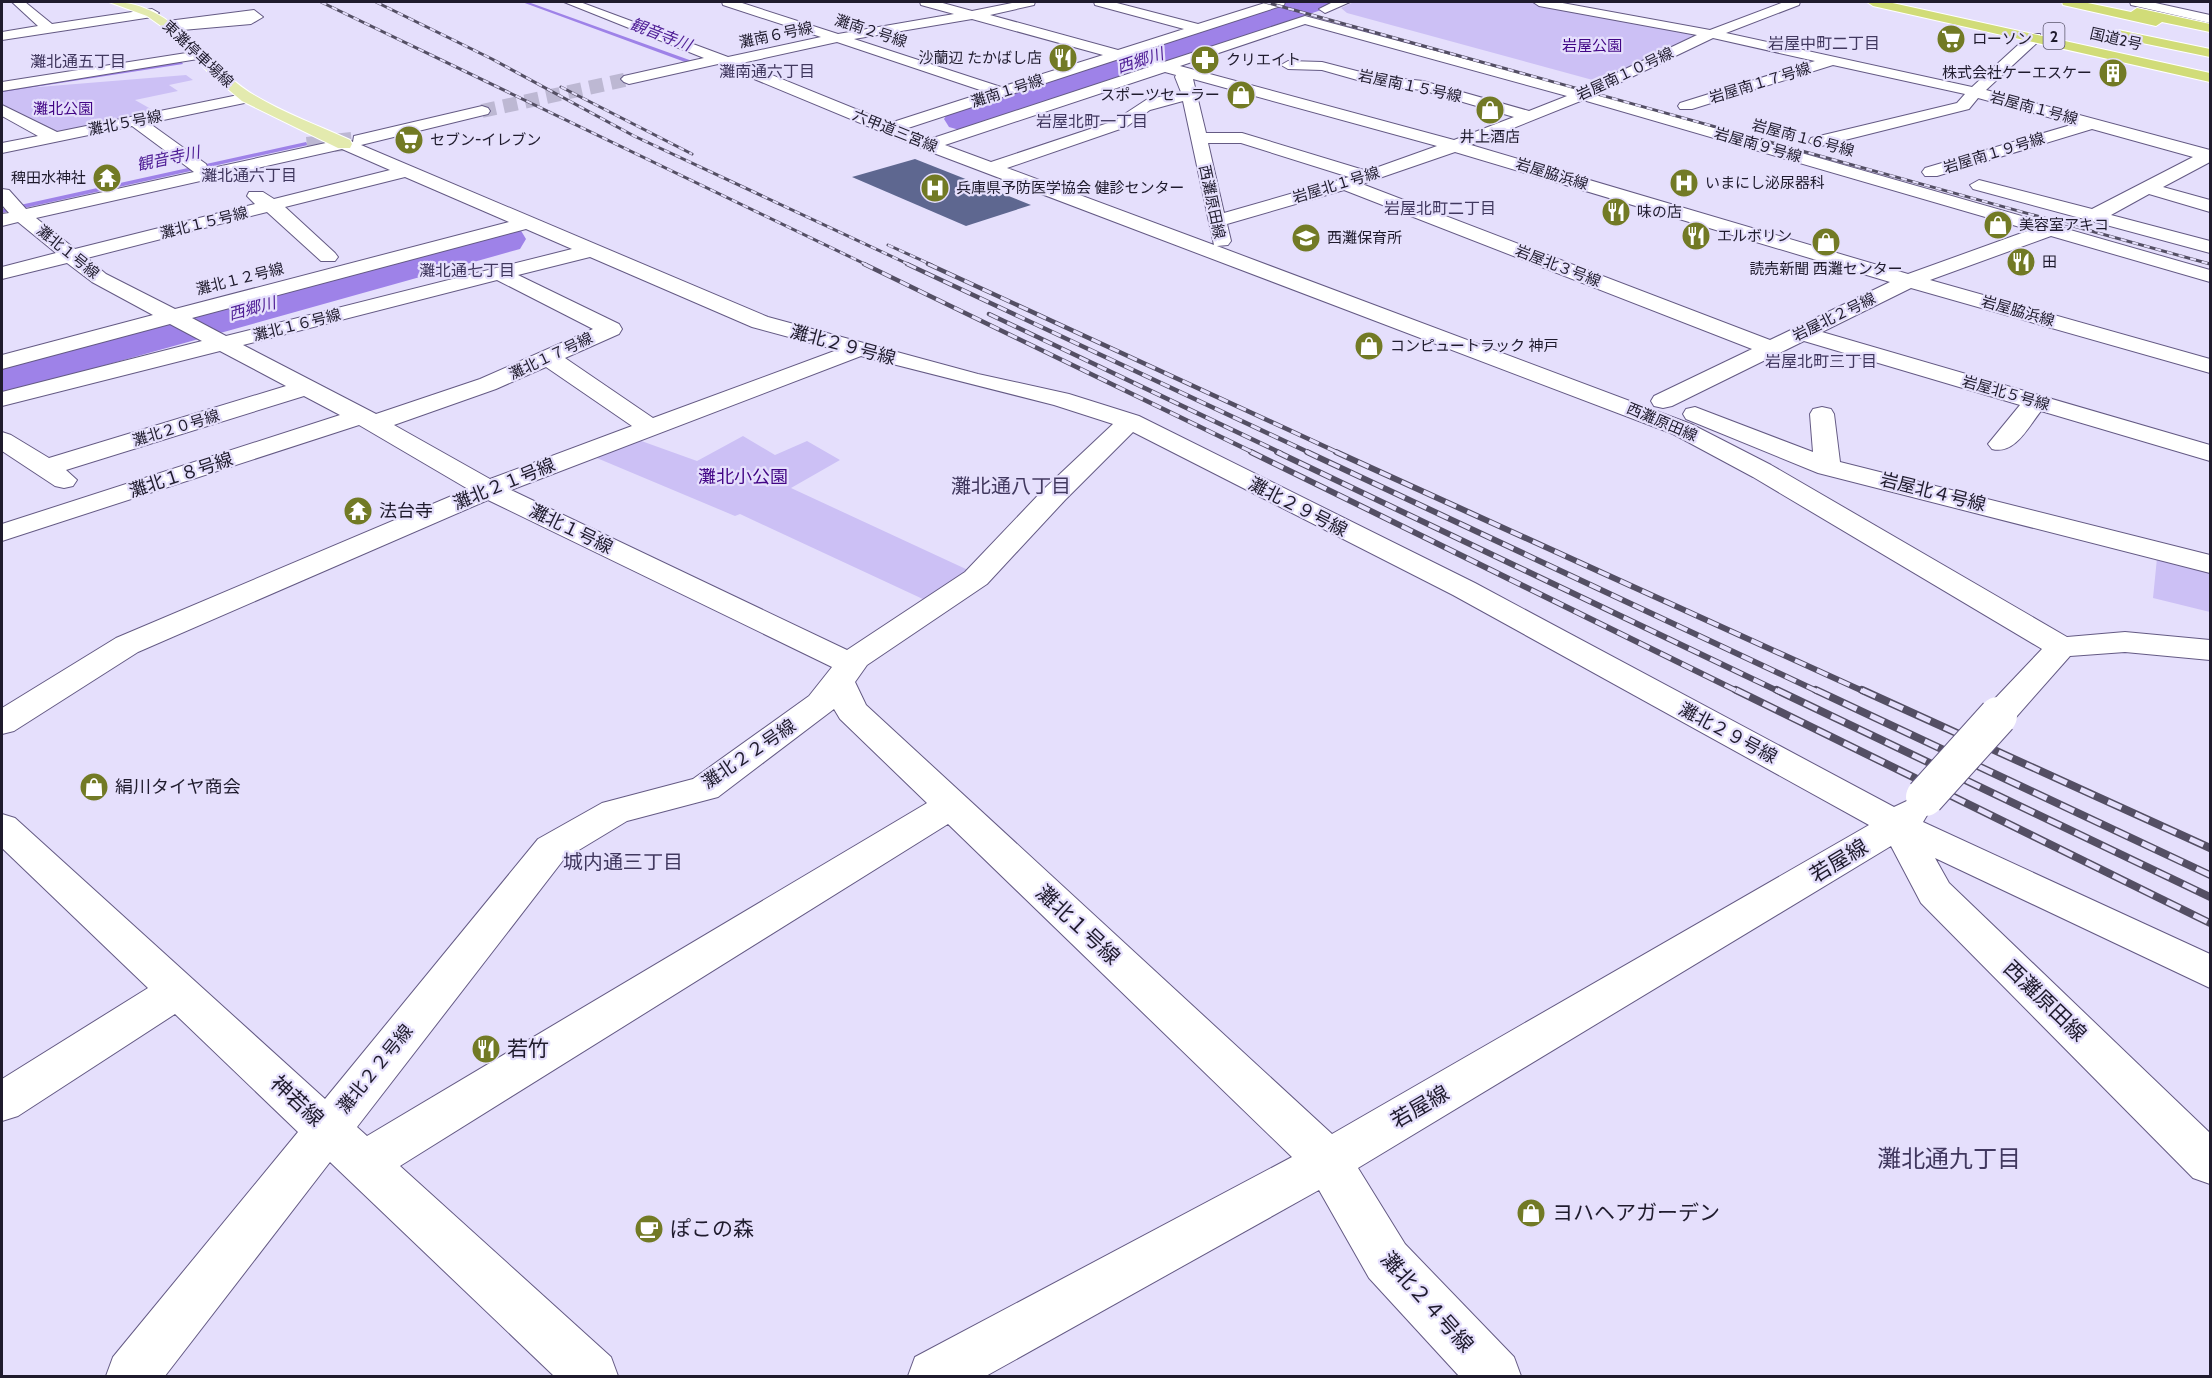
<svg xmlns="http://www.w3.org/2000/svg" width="2212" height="1378" viewBox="0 0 2212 1378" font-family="Cabin,'Noto Sans JP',sans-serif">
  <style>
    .green { fill: #ccc0f5 }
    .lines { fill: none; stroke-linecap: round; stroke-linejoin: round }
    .stream { fill: #9e82e8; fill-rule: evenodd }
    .river { fill: #9e82e8; fill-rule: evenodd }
    .building { fill: #5e6790 }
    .minor-tunnel-far1 { stroke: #bdb8d3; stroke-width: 14; stroke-dasharray: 14 8; stroke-linecap: butt }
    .minor-tunnel { stroke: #bdb8d3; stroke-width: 18; stroke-dasharray: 18 9; stroke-linecap: butt }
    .minor-casing { stroke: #645a84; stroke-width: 2 }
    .major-casing { stroke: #fff; stroke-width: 2 }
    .highway-casing { stroke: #fff; stroke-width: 2 }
    .minor { fill: #fff; fill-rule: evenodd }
    .major { fill: #e3eaae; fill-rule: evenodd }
    .highway { fill: #d1dc78; fill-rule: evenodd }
    .rail-far3-casing { stroke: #544f64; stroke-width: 3 }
    .rail-far2-casing { stroke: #544f64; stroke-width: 4.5 }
    .rail-far1-casing { stroke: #544f64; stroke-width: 6 }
    .rail-casing { stroke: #544f64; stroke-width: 8 }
    .rail-far3 { stroke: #e5dffc; stroke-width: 2; stroke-dasharray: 6; stroke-linecap: butt }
    .rail-far2 { stroke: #e5dffc; stroke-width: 3; stroke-dasharray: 10; stroke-linecap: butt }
    .rail-far1 { stroke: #e5dffc; stroke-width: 4; stroke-dasharray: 12; stroke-linecap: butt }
    .rail { stroke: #e5dffc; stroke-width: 5; stroke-dasharray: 15; stroke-linecap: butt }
    .minor-bridge-casing { stroke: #645a84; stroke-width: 40; stroke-linecap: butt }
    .minor-bridge { stroke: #fff; stroke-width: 38 }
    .labels { text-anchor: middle; stroke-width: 4.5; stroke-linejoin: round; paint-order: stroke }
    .far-street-label { font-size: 15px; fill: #1f1b2d; stroke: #e5dffc }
    .far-poi-label { font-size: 15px; fill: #1f1b2d; stroke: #e5dffc; text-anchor: start }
    .far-park-label { font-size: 15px; fill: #410585; stroke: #e5dffc }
    .far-water-label { font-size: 16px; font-style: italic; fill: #4e1d95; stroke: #e5dffc }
    .shield { fill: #e5dffc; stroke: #5a566b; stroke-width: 1.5 }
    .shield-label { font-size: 16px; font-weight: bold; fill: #1f1b2d }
    .far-neighbourhood-label { font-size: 16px; fill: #41385f; stroke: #e5dffc }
    .street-label { font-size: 18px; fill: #1f1b2d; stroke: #e5dffc }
    .park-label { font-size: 18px; fill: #410585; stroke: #e5dffc }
    .poi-label { font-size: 18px; fill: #1f1b2d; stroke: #e5dffc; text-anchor: start }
    .neighbourhood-label { font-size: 20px; fill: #41385f; stroke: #e5dffc }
    .near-street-label { font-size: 21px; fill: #1f1b2d; stroke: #e5dffc }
    .near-poi-label { font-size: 21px; fill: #1f1b2d; stroke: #e5dffc; text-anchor: start }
    .near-neighbourhood-label { font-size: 24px; fill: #41385f; stroke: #e5dffc }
  </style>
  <rect width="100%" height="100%" fill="#e5dffc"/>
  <!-- green -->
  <path class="green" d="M1354,2H1529L1689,32L1696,36L1600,82L1347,13L1341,8Z
    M186,75L193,80L169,85L178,91L135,100L158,113L58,135L2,106V90Z
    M743,436L775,455L807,441L840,460L791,488L968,570L925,600L740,514L735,516L592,456L633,438L697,461Z
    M2157,558L2210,573V612L2153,598Z"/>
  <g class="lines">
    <!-- stream -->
    <path class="stream" d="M522,2H528L695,62L676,66V64L685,62Z
      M181,61L183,64L2,92V88Z
      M306,142L308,145L2,213V209Z"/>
    <!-- river -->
    <path class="river" d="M1287,2H1331L1327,8L977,127L963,131L949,127L944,119L949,111Z
      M503,225L520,229L526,239L520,249L2,394V360Z"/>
  </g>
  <!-- building -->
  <path class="building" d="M915,159L1031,205L966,226L852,177Z"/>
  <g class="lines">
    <!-- minor-tunnel-far1 -->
    <path class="minor-tunnel-far1" d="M482,111L629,79"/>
    <!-- minor-tunnel -->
    <path class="minor-tunnel" d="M307,146L360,140"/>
    <!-- minor casing -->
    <g class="minor-casing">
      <path id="minor" d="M12,2H25L52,24L152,9L159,13L152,17L2,40V32L38,26Z
        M564,2H580L728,57L821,37L723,5L722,2H739L838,34L954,14L921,5L920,2H939L972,11L1017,2H1035L1034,5L990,15L1118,50L1184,29L1095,5L1094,2H1113L1198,24L1268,2H1285L1284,5L1133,54L1164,62L1305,16L1581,90L1697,35L1539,6L1533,2H1557L1710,30L1784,2H1800L1799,5L1726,33L1972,87L2030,34H2040V40L1986,90L2210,150V162L2163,187L2210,200V212L2149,194L2111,215L2210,241V253L1973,189L1970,185L1979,180L2092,209L2193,157L2092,129L1937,176H1925L1922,172L1925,168L2074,124L1978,98L1969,109L1817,147L1809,142L1811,138L1957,103L1965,94L1833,65L1692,109H1680L1678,106L1680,103L1815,61L1713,38L1596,94L2210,270V282L2051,236L1930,280L2210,359V373L1911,288L1822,332L2210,445V461L2041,411C2028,427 2015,455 1992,449L1988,444L2020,405L1804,341L1672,406L1663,408L1654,406L1651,401L1654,396L1752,349L1344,190L1227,224L1231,241L1228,245L1217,246L1691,424L1771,465L2067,637L2125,632L2210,640V660L2125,652L2070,656L2010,724L1998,727L1986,724L1981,716L1986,708L2042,649L1753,477L1673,434L923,149L718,64L629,84L624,82L621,79L624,76L704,58ZM972,19L1103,55L1001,87L854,39ZM1305,24L1567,96L1529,111L1423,81L1376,76L1322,62L1288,61L1281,65L1288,69L1322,70L1375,85L1422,90L1514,117L1454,140L1180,66ZM837,42L986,92L890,123L742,63ZM1119,59L1149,67L930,139L905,129ZM1165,72L1176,75L1175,77L1181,92L1146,100L1114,121L991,162L945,145ZM1193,79L1437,146L1367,171L1242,133H1206ZM1583,100L2030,230L1908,274L1471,145ZM1183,101L1214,245L1007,168L1126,127L1150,110ZM1208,143H1241L1349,177L1224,213ZM1455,152L1890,282L1770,340L1362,184Z
        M1333,2H1350L1325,13L1319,9Z
        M2130,2H2151L2210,15V23L2131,5Z
        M254,10L263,17L251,24L171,31L161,25L168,21Z
        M199,51L206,55L204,58L2,91V82Z
        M248,93L256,98L254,101L149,123L206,164L208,169L344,139L353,142L354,136L482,106L488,108L490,111L488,114L361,145L768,317L978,374L1069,394L1139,416L1475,583L1894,807L1911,799L1924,803L1929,812L1923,822L2210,954V988L1935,858L1949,883L2210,1133V1184L2193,1178L1921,903L1891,846L1358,1168L1405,1244L1514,1357L1521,1376H1459L1369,1278L1319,1190L986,1376H908L915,1357L1292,1157L948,824L400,1166L611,1357L618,1376H554L330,1162L165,1376H106L113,1357L298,1132L175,1014L18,1116L2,1121V1079L148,988L2,848V814L15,818L325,1099L538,839L602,803L693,779L809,696L832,667L488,500L138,652L14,731L2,734V708L116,638L468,489L359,425L2,541V524L340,415L304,396L66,470L77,480L73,486L64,488L55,486L2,451V432L11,435L49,458L286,386L220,351L2,406V392L202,341L170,324L2,369V355L153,315L92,282L67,263L2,279V267L56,253L18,222L2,226V214L9,213L2,205V189L9,190L26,209L194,172L132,126L2,153V143L38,136L2,116V105L57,132ZM342,149L390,170L274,199L263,192H249L247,196L255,204L75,249L36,218ZM405,177L509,222L175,309L106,274L87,258L267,212L321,261H335L338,257L335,253L285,207ZM526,229L572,249L226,336L192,318ZM590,257L752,327L837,350L653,418L565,358L619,334L622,329L619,324L518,275ZM497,280L593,329L480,379L376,414L243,345ZM861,356L1054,405L1113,424L1045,488L965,572L847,650L511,490ZM546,367L632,426L490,479L394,425L496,389ZM1133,432L1453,595L1869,825L1332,1134L866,705L855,682L867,665L987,584L1065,500ZM834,709L840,719L927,803L367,1136L357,1127L564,859L627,821L718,797Z
        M1695,407L1813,452L1810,414L1813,409L1822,407L1831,409L1834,414L1840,462L2210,555V573L1818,473L1686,419L1683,414L1686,409Z"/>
    </g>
    <!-- major casing -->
    <g class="major-casing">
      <path id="major" d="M109,2C175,0 205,66 254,95C284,113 319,126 350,140L352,144L350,148H338L242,101L210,74L171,33L147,16Z"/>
    </g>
    <!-- highway casing -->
    <g class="highway-casing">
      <path id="highway" d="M1867,2H1888L2210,73V82L1873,6Z
        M2062,2H2083L2131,12L2137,8L2210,24V32L2162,22L2156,26L2063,5Z
        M2118,30L2210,49V57L2113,37V31Z"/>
    </g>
    <!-- minor -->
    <use href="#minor" class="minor"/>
    <!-- major -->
    <use href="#major" class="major"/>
    <!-- highway -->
    <use href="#highway" class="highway"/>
    <!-- rail-far3 casing -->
    <g class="rail-far3-casing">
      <path id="rail-far3" d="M321,2L867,265
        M376,2L492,59L634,136L910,265
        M1265,2L2210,264
        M561,87L692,154
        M888,245L932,265"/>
    </g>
    <!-- rail-far2 casing -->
    <g class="rail-far2-casing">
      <path id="rail-far2" d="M864,264L1254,453
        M907,264L1310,453
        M928,264L1339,453
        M989,314L1281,453"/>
    </g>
    <!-- rail-far1 casing -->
    <g class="rail-far1-casing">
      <path id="rail-far1" d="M1251,452L1739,692
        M1277,452L1780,692
        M1307,452L1819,692
        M1336,452L1865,692"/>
    </g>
    <!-- rail casing -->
    <g class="rail-casing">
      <path id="rail" d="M1736,690L2210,923
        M1777,690L2210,897
        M1816,690L2210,875
        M1862,690L2210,848"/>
    </g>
    <!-- rail-far3 -->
    <use href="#rail-far3" class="rail-far3"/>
    <!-- rail-far2 -->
    <use href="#rail-far2" class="rail-far2"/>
    <!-- rail-far1 -->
    <use href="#rail-far1" class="rail-far1"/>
    <!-- rail -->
    <use href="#rail" class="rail"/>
    <!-- minor-bridge casing -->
    <g class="minor-bridge-casing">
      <path id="minor-bridge" d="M1925,797L1998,716"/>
    </g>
    <!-- minor-bridge -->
    <use href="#minor-bridge" class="minor-bridge"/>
  </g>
  <!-- icons -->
  <defs>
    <g id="supermarket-disc" transform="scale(1.5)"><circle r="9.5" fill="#727a25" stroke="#e5dffc"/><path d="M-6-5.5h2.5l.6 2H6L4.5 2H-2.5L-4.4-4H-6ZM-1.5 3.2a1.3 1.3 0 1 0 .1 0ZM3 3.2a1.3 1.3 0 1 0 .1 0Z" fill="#fff"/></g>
    <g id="restaurant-disc" transform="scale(1.5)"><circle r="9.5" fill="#727a25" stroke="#e5dffc"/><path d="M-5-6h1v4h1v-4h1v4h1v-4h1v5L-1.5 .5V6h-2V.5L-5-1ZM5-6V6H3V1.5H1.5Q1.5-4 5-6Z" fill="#fff"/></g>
    <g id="pharmacy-disc" transform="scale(1.5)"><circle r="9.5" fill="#727a25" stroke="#e5dffc"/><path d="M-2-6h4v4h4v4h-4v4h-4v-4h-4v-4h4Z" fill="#fff"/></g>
    <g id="building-disc" transform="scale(1.5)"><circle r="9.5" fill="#727a25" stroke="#e5dffc"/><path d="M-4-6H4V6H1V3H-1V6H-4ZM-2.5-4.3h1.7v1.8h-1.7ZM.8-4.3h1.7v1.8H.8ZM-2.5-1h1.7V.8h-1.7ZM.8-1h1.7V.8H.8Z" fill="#fff"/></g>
    <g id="shop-disc" transform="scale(1.5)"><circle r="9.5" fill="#727a25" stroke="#e5dffc"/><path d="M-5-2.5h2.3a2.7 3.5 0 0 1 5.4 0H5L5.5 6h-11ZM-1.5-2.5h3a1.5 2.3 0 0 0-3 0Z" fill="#fff"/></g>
    <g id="temple-disc" transform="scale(1.5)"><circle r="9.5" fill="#727a25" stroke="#e5dffc"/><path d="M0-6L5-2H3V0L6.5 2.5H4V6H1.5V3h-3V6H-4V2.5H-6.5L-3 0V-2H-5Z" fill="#fff"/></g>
    <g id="hospital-disc" transform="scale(1.5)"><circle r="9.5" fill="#727a25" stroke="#e5dffc"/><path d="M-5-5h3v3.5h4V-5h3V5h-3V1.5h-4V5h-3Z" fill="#fff"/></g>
    <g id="school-disc" transform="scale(1.5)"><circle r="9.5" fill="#727a25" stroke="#e5dffc"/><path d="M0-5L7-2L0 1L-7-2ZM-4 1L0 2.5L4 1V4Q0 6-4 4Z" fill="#fff"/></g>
    <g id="cafe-disc" transform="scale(1.5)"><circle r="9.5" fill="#727a25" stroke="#e5dffc"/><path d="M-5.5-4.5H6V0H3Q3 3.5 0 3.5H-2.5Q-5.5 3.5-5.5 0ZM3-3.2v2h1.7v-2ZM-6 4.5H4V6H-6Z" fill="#fff"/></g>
  </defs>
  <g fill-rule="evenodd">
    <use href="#supermarket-disc" x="1951" y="39"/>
    <use href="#restaurant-disc" x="1063" y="58"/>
    <use href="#pharmacy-disc" x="1205" y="60"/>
    <use href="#building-disc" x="2113" y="73"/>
    <use href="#shop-disc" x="1241" y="95"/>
    <use href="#shop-disc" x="1490" y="110"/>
    <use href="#supermarket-disc" x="409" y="140"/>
    <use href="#temple-disc" x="107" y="178"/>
    <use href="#hospital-disc" x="1684" y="183"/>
    <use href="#hospital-disc" x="935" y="188"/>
    <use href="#restaurant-disc" x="1616" y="212"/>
    <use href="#shop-disc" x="1998" y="225"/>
    <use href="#restaurant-disc" x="1696" y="236"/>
    <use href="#school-disc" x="1306" y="238"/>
    <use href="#shop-disc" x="1826" y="242"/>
    <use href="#restaurant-disc" x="2021" y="262"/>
    <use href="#shop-disc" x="1369" y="346"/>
    <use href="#temple-disc" x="358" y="511"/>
    <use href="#shop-disc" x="94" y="787"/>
    <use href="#restaurant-disc" x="486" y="1049"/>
    <use href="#shop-disc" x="1531" y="1213"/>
    <use href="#cafe-disc" x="649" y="1229"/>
  </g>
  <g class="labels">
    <!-- far-street labels -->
    <g class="far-street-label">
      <text transform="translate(871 31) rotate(18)" y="5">灘南２号線</text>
      <text transform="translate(776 35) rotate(-12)" y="5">灘南６号線</text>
      <text transform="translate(2116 39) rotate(13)" y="5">国道2号</text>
      <text transform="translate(198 54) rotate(43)" y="5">東灘停車場線</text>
      <text transform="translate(1625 74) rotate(-25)" y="5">岩屋南１０号線</text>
      <text transform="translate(1760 83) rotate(-17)" y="5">岩屋南１７号線</text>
      <text transform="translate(1410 86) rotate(12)" y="5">岩屋南１５号線</text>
      <text transform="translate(1007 91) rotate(-18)" y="5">灘南１号線</text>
      <text transform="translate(2034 108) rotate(15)" y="5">岩屋南１号線</text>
      <text transform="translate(125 123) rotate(-11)" y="5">灘北５号線</text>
      <text transform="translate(895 131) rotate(22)" y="5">六甲道三宮線</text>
      <text transform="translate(1803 138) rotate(15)" y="5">岩屋南１６号線</text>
      <text transform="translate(1758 145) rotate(16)" y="5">岩屋南９号線</text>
      <text transform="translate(1994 153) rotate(-17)" y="5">岩屋南１９号線</text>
      <text transform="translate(1552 174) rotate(17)" y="5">岩屋脇浜線</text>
      <text transform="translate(1336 185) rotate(-17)" y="5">岩屋北１号線</text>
      <text transform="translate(1212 202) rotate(78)" y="5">西灘原田線</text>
      <text transform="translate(204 223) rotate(-14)" y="5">灘北１５号線</text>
      <text transform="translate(68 252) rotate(39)" y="5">灘北１号線</text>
      <text transform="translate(1558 266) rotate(21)" y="5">岩屋北３号線</text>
      <text transform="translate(240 279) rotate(-14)" y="5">灘北１２号線</text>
      <text transform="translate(2018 311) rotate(16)" y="5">岩屋脇浜線</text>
      <text transform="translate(1834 317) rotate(-26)" y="5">岩屋北２号線</text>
      <text transform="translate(297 325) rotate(-14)" y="5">灘北１６号線</text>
      <text transform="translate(551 356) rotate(-25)" y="5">灘北１７号線</text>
      <text transform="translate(2006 393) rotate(16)" y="5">岩屋北５号線</text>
      <text transform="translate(1662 422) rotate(23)" y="5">西灘原田線</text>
      <text transform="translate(176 428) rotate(-17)" y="5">灘北２０号線</text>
    </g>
    <!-- far-poi labels -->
    <g class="far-poi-label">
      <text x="1972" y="44">ローソン</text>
      <text x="1042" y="63" text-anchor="end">沙蘭辺 たかばし店</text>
      <text x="1226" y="65">クリエイト</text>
      <text x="2092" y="78" text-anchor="end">株式会社ケーエスケー</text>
      <text x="1220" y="100" text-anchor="end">スポーツセーラー</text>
      <text x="1490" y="142" text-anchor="middle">井上酒店</text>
      <text x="430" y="145">セブン-イレブン</text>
      <text x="86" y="183" text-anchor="end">稗田水神社</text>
      <text x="1705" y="188">いまにし泌尿器科</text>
      <text x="956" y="193">兵庫県予防医学協会 健診センター</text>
      <text x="1637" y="217">味の店</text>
      <text x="2019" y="230">美容室アキコ</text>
      <text x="1717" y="241">エルボリン</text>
      <text x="1327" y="243">西灘保育所</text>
      <text x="2042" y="267">田</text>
      <text x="1826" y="274" text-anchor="middle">読売新聞 西灘センター</text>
      <text x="1390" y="351">コンピュートラック 神戸</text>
    </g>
    <!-- far-park labels -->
    <g class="far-park-label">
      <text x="1592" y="51">岩屋公園</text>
      <text x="63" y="114">灘北公園</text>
    </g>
    <!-- far-water labels -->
    <g class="far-water-label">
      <text transform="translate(661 34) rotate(21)" y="6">観音寺川</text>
      <text transform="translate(1140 60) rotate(-18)" y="6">西郷川</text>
      <text transform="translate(168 158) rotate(-12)" y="6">観音寺川</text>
      <text transform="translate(252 308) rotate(-15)" y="6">西郷川</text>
    </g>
    <!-- shield labels -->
    <rect class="shield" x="2043.5" y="23" width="21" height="26" rx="4.5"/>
    <g class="shield-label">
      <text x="2054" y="42">2</text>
    </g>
    <!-- far-neighbourhood labels -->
    <g class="far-neighbourhood-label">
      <text x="1824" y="49">岩屋中町二丁目</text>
      <text x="78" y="67">灘北通五丁目</text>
      <text x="767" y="77">灘南通六丁目</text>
      <text x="1092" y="127">岩屋北町一丁目</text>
      <text x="249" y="181">灘北通六丁目</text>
      <text x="1440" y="214">岩屋北町二丁目</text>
      <text x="467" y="276">灘北通七丁目</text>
      <text x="1821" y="367">岩屋北町三丁目</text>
    </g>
    <!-- street labels -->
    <g class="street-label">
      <text transform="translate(843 345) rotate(15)" y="6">灘北２９号線</text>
      <text transform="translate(181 475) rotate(-18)" y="6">灘北１８号線</text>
      <text transform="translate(504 484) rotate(-22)" y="6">灘北２１号線</text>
      <text transform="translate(1933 492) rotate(14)" y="6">岩屋北４号線</text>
      <text transform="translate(1298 507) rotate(27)" y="6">灘北２９号線</text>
      <text transform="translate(571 529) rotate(26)" y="6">灘北１号線</text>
      <text transform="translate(1728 733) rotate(28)" y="6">灘北２９号線</text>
      <text transform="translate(749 754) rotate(-34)" y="6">灘北２２号線</text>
      <text transform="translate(375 1069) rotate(-51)" y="6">灘北２２号線</text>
    </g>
    <!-- park labels -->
    <g class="park-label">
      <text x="743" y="483">灘北小公園</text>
    </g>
    <!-- poi labels -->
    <g class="poi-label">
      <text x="379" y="517">法台寺</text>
      <text x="115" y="793">絹川タイヤ商会</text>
    </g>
    <!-- neighbourhood labels -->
    <g class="neighbourhood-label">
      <text x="1011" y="493">灘北通八丁目</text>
      <text x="623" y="869">城内通三丁目</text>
    </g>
    <!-- near-street labels -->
    <g class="near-street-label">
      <text transform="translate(1839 861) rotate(-31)" y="7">若屋線</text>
      <text transform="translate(1078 925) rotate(43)" y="7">灘北１号線</text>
      <text transform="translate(2045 1001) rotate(44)" y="7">西灘原田線</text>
      <text transform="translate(297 1101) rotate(43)" y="7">神若線</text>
      <text transform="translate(1420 1107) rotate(-30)" y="7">若屋線</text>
      <text transform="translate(1427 1302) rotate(48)" y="7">灘北２４号線</text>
    </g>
    <!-- near-poi labels -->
    <g class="near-poi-label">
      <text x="507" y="1056">若竹</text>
      <text x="1552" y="1220">ヨハヘアガーデン</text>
      <text x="670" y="1236">ぽこの森</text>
    </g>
    <!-- near-neighbourhood labels -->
    <g class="near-neighbourhood-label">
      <text x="1949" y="1167">灘北通九丁目</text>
    </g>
  </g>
  <!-- border -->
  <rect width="2212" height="1378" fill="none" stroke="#1f1b2d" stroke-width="6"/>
</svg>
